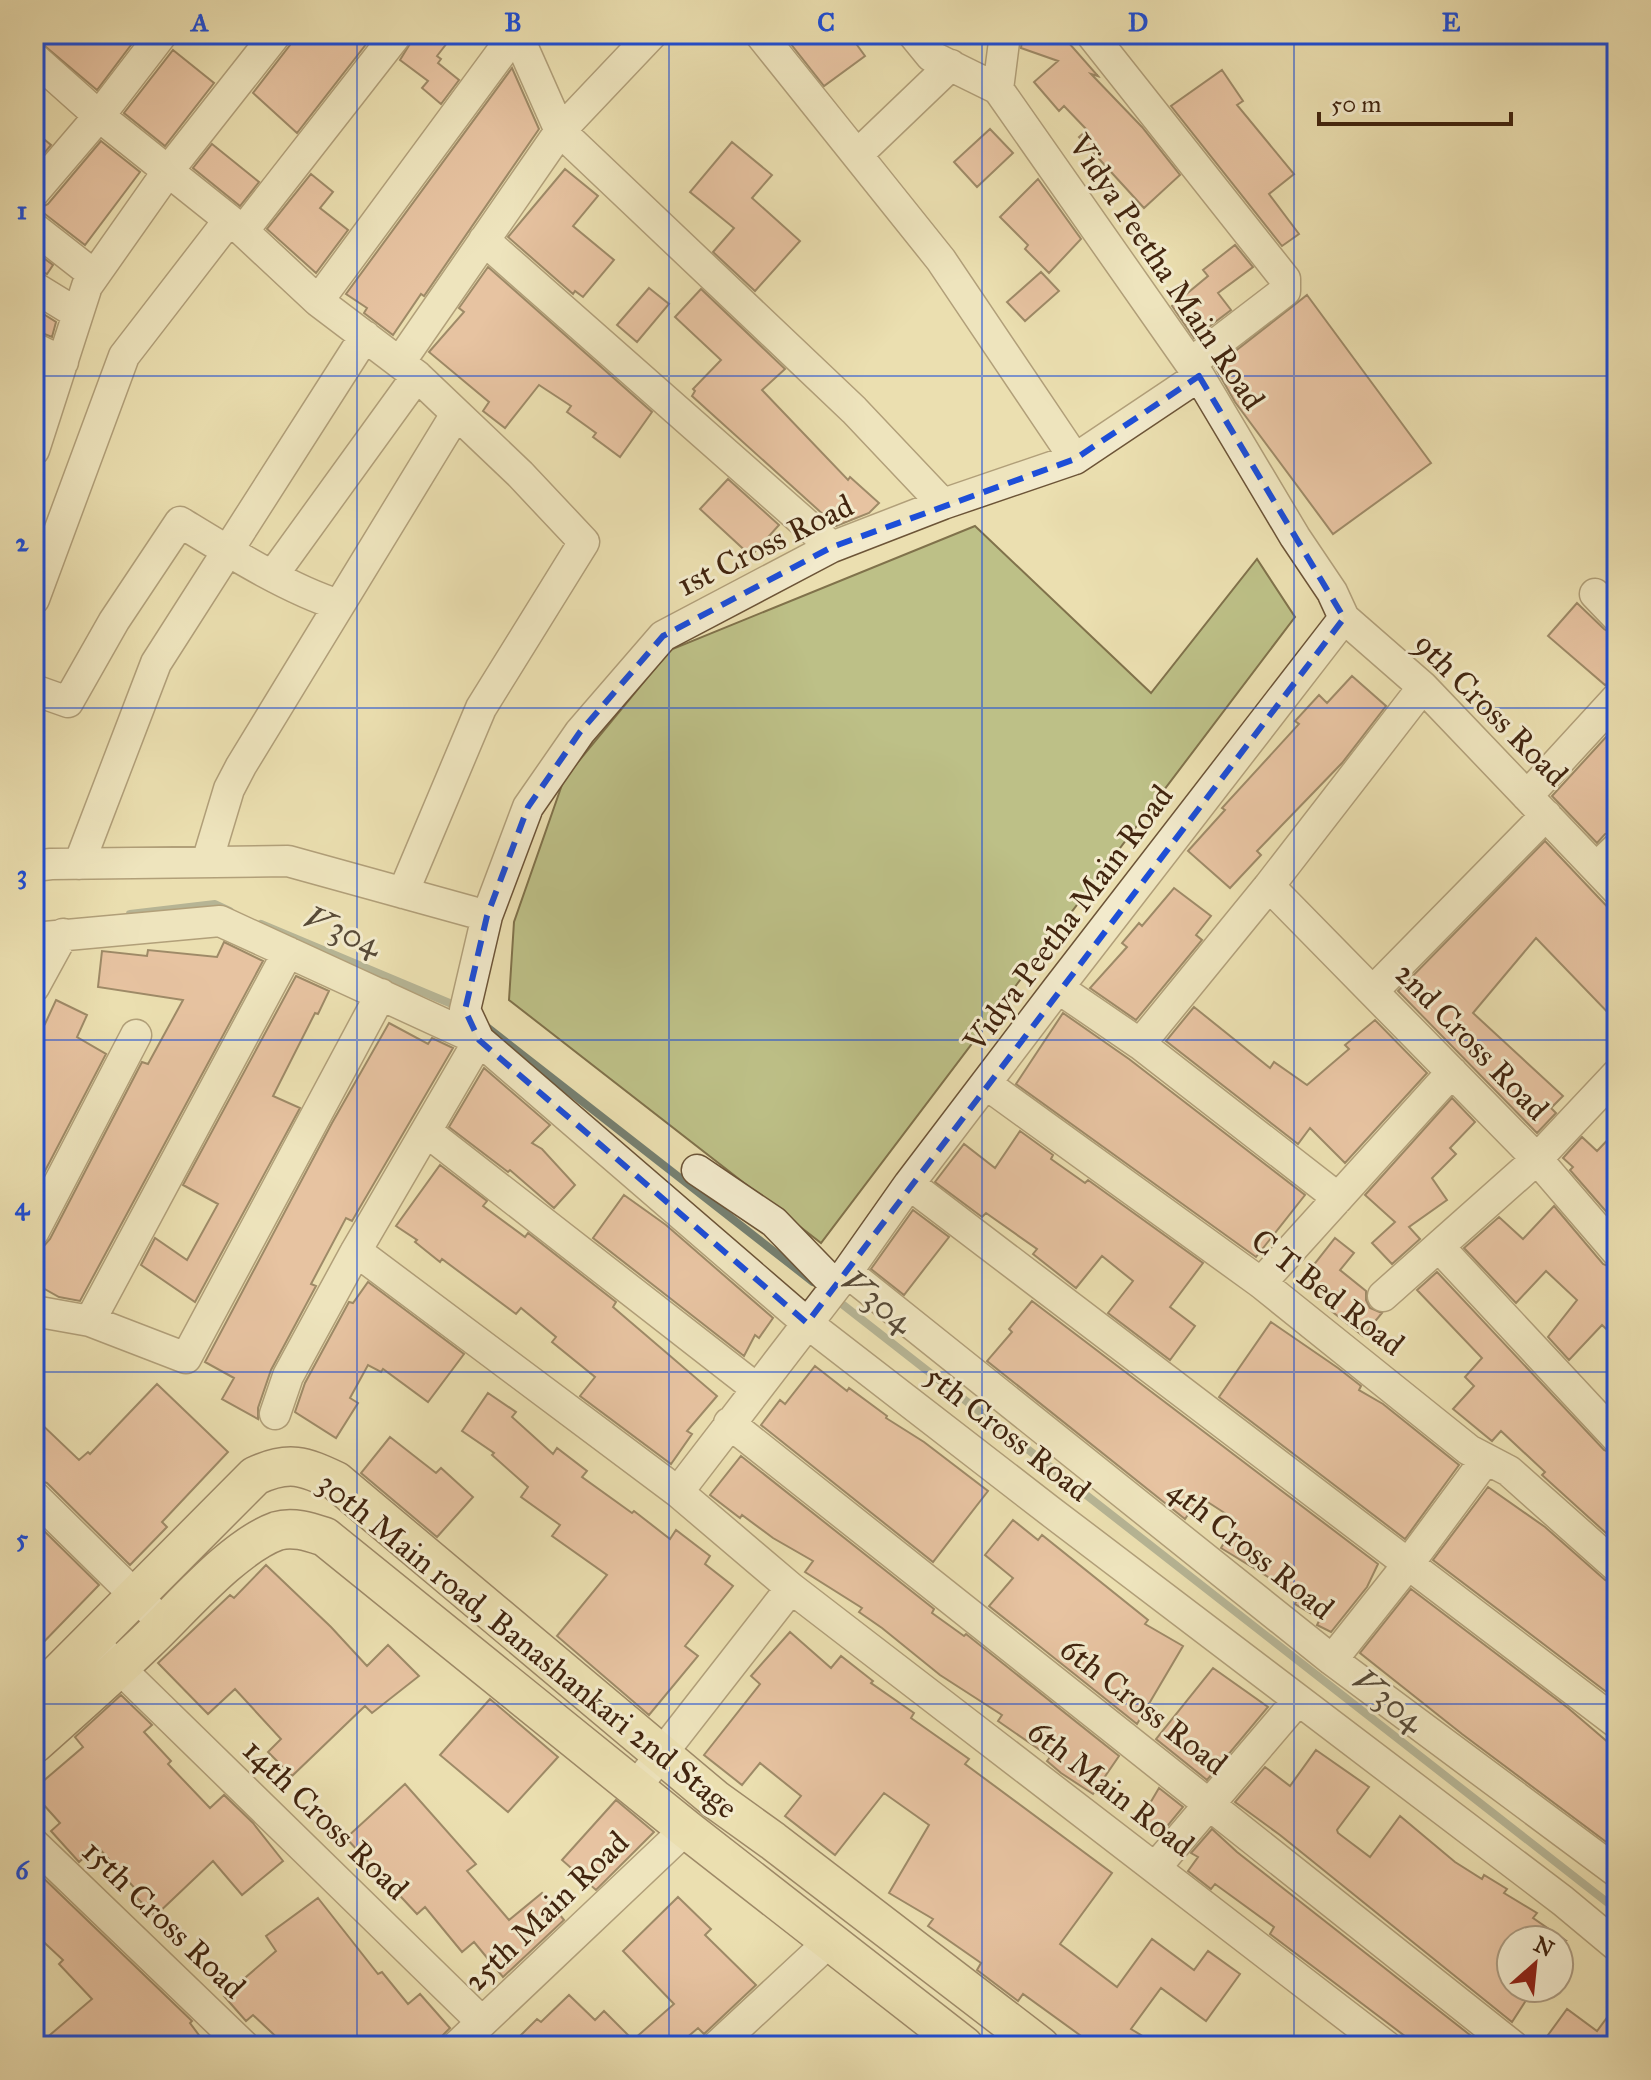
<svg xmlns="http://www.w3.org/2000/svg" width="1651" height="2080" viewBox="0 0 1651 2080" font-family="'IM FELL Great Primer',serif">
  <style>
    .green { fill: #bdc087; stroke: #80724b; stroke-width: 2 }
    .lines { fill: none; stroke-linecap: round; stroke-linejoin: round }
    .stream { stroke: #768071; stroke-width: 8 }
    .building { fill: #e2a38e; stroke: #42250f; stroke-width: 2 }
    .minor-casing { stroke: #6c5437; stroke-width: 33 }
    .major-casing { stroke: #42250f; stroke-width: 41 }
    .minor { stroke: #f2eacc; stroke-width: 30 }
    .major { stroke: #ebdfb0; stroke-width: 38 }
    .marked { fill: none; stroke: #1d4ed8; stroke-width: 6; stroke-dasharray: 16 10; stroke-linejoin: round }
    .grid { fill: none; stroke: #1d4ed8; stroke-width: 2; stroke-opacity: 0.55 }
    .labels { text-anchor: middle; stroke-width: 6; stroke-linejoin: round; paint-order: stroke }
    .street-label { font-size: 32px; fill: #42250f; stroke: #f2eacc }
    .water-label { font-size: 34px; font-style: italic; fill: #584b38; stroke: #f2eacc }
    .neatline { fill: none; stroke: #1d4ed8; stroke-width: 3 }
    .grid-label { font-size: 26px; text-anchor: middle; font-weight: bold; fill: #1d4ed8 }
  </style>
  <rect width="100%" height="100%" fill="#ebdfb0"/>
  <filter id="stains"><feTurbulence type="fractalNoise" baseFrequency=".0025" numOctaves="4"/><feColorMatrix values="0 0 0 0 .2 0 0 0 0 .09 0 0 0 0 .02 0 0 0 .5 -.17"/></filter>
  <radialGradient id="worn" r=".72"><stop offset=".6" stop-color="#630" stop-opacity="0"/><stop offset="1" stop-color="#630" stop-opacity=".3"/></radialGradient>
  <!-- green -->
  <path class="green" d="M975,526L1151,693L1257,559L1295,617L821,1243L509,1000L514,922L564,779L670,650Z"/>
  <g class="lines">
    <!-- stream -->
    <path class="stream" d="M130,914L215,904L230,911
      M261,924L459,1007
      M483,1024L813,1282
      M833,1297L1617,1910"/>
  </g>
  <!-- building -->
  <path class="building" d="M47,34H133L137,37L97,90L40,42Z
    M294,34H374L297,133L253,93L290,45Z
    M416,34H454L437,56L441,59L438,63L459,80L441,104L422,88L428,81L400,60Z
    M783,34H849L865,56L824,86Z
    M1023,34H1061L1098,76L1091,74L1142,127L1180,175L1144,208L1079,137L1087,130L1064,106L1059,111L1034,82L1058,61L1021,48Z
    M173,50L214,83L165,146L124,113Z
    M512,68L539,129L424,296L421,294L393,335L364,313L367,308L346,294Z
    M1222,70L1243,101L1237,105L1294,174L1269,194L1299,234L1282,246L1171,106Z
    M990,129L1013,153L977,187L954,162Z
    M34,131L51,145L36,163L34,161Z
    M101,141L140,172L85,245L45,214L36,210L48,204Z
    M732,142L772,175L752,198L800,241L755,291L713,252L734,228L690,192Z
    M212,144L259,182L240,206L193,168Z
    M565,169L598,196L573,226L614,260L583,297L575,291L573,294L508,237Z
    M311,174L333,192L320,208L348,230L316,273L267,229Z
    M1038,179L1081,239L1049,273L1025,249L1028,245L1000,217Z
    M1235,245L1253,267L1218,293L1231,310L1194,338L1172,306L1208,276L1203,270Z
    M34,251L53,265L47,274L34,269Z
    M488,267L652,412L620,457L593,437L596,433L567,412L571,406L539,385L505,428L483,411L489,402L429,352L464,312L459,308Z
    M1041,272L1059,291L1025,321L1007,302Z
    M649,288L669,304L637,342L617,325Z
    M701,289L785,369L762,390L848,480L850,477L879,503L869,513L836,526L692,396L695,391L693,389L721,360L675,317Z
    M1307,295L1431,463L1333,534L1235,402L1215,367Z
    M34,308L56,322L52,337L34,330Z
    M728,479L779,525L751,556L700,509Z
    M1577,603L1604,629L1617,637V680L1605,685L1548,636Z
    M1352,676L1386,706L1342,763L1257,851L1261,855L1230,888L1188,851L1225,810L1222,808L1299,724L1295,721L1319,695L1327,703Z
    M1617,725V830L1605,834L1597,843L1552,796Z
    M1545,841L1617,917V1022L1536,938L1473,1013L1563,1096L1551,1108L1556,1113L1537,1133L1398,991Z
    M1174,888L1211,916L1196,935L1202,940L1136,1020L1090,988L1127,947L1122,943L1139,923L1142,926Z
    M224,942L263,961L80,1301L59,1297L34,1283V1249L43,1247L50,1239L142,1062L148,1064L183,1000L98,987L102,951L147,956L148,950L217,957Z
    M296,976L329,991L318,1014L315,1013L273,1096L300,1108L195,1302L141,1265L155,1238L187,1260L218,1204L183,1185Z
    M56,1000L87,1015L77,1037L106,1054L34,1192V1037L42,1022L45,1024Z
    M1194,1007L1270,1068L1274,1062L1307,1085L1349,1049L1345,1045L1375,1020L1427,1073L1345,1163L1310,1128L1298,1144L1166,1041Z
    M1063,1013L1129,1059L1305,1195L1256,1257L1016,1084Z
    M389,1023L428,1044L432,1038L453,1048L352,1221L346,1218L311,1284L316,1286L271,1370L258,1408V1419L222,1399L234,1378L205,1362L332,1123Z
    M484,1068L550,1125L532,1143L542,1149L575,1185L554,1208L510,1170L508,1172L449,1127Z
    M1452,1098L1475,1122L1450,1148L1456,1154L1432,1178L1447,1200L1409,1227L1420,1239L1392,1264L1372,1243L1395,1222L1365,1195Z
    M1617,1130V1224L1570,1170L1573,1167L1563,1158L1582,1137L1597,1151Z
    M1020,1131L1053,1155L1051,1159L1085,1183L1088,1180L1203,1263L1170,1307L1195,1326L1170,1360L1108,1313L1133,1281L1102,1256L1076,1288L1033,1254L1037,1249L986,1213L982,1217L935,1182L964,1144L995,1168Z
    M440,1165L487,1201L483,1206L525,1237L528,1233L616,1302L613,1307L717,1396L687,1431L692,1434L671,1464L580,1396L595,1377L552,1342L556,1337L521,1308L516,1314L442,1259L440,1262L415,1242L417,1240L396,1226Z
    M624,1195L666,1225L773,1318L759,1338L755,1335L744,1356L593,1238Z
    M1554,1206L1603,1264L1617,1270V1339L1602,1325L1569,1360L1548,1337L1577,1300L1546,1271L1516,1303L1464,1248L1499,1217L1523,1239Z
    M913,1210L949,1237L904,1295L871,1269Z
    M1335,1238L1354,1253L1340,1270L1366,1291V1300L1370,1308L1382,1313L1363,1336L1325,1306L1328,1303L1301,1281Z
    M1437,1272L1604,1450L1617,1456V1543L1542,1475L1545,1472L1501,1431L1492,1441L1453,1409L1474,1386L1465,1377L1482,1358L1417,1290Z
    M368,1282L464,1354L428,1402L383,1369L381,1372L368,1365L350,1398L358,1403L336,1438L295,1412L305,1383L349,1302L353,1303Z
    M1032,1301L1378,1564L1367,1587L1331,1632L1317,1625L1320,1619L1295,1604L1299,1596L1221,1548L1237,1521L1200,1497L1185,1519L987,1361L1012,1332L1009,1329Z
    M1271,1322L1338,1368L1361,1386L1359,1390L1383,1404L1459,1465L1405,1539L1219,1397Z
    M815,1366L847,1391L849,1388L887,1416L886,1418L924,1442L988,1491L933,1562L761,1425L780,1400L785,1404Z
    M157,1384L228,1452L162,1522L167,1527L130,1565L47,1483L34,1479V1417L79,1460L88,1452L90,1454Z
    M488,1393L516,1412L512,1417L553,1454L557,1448L587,1471L582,1477L632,1513L634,1511L670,1539L676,1530L710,1556L705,1564L733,1586L685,1646L698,1656L649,1715L557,1636L607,1575L552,1536L560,1525L521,1497L528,1487L492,1455L494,1453L462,1431Z
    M390,1437L436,1473L441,1468L473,1497L437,1537L361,1473Z
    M741,1456L934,1609L932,1613L964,1636L966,1634L1119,1756L1093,1794L1061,1773L1047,1761L1050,1757L998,1721L1002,1715L940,1675L882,1628L859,1612L862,1608L805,1572L813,1561L773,1538L742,1515L740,1518L710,1495Z
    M1488,1487L1545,1527L1605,1580L1617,1586V1700L1433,1560Z
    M1013,1520L1038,1540L1042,1535L1148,1620L1145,1624L1183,1646L1137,1724L989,1606L1013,1578L985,1555Z
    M34,1521L99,1585L34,1652Z
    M266,1565L331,1627L367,1666L388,1645L419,1676L372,1713L365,1706L292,1776L268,1752L281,1739L235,1689L208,1714L158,1663L230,1595L234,1598Z
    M1411,1589L1568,1708L1617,1750V1850L1462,1734L1360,1653Z
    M790,1632L831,1668L841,1656L873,1681L871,1683L914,1713L911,1718L969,1759L965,1764L1112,1873L1060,1944L1117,1987L1152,1939L1194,1970L1208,1951L1240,1974L1206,2021L1161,1988L1131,2029L1159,2046H1095L1023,1994L1018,2001L977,1970L981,1963L928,1926L933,1919L889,1893L929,1825L884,1793L835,1855L785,1816L801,1796L760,1763L742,1785L704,1755L760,1684L751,1676Z
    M1213,1668L1268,1707L1207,1780L1156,1739Z
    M121,1695L152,1725L144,1732L171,1761L168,1764L210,1808L224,1795L253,1823L283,1861L242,1895L213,1861L155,1916L135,1896L139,1893L97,1846L79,1862L51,1831L60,1823L34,1794V1789L83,1747L75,1737Z
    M490,1699L558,1757L508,1812L440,1755Z
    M1316,1750L1369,1787L1337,1830L1338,1833L1370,1857L1400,1816L1455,1862L1482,1879L1484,1875L1507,1889L1504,1893L1537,1913L1533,1918L1565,1940H1511V1988H1534L1512,2022L1280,1835L1235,1802L1265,1767L1290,1786Z
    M405,1784L476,1864L467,1871L509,1920L542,1893L564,1920L503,1977L474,1942L462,1952L425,1907L417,1914L346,1838Z
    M1159,1788L1183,1807L1160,1835L1139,1822Z
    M616,1800L654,1832L596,1890L562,1860Z
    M1212,1829L1237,1852L1484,2046H1418L1270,1934L1274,1927L1215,1884L1211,1889L1188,1871L1198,1857L1191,1853Z
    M34,1869L192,2021L190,2023L207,2046H37L92,1999L59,1964L63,1960L34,1933Z
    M678,1897L711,1929L705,1935L756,1985L704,2034L698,2028L677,2046H510L537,2019L541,2022L569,1995L595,2020L604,2011L633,2040L674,2004L623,1951Z
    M318,1898L378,1974L382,1972L408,2004L420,1994L450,2028L432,2046H286L253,2015L246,2021L224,1996L276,1951L266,1936Z
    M1617,2004V2046H1540L1567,2009L1597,2031Z"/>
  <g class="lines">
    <!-- minor casing -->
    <g class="minor-casing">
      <path id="minor" d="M517,34L560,131L854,410L943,504
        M760,34L941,260L1075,459
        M913,34L931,56L998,89
        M1091,34L1285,279V291L1191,363
        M34,58L99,116L243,231L318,301L417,376L520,474L584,542L481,708L403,893
        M857,155L951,65
        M34,192L99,116L162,34
        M34,228L94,275
        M243,231L397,34
        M484,240L832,547
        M34,287L78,314
        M318,301L515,34
        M34,348L63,362
        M400,362L560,131L652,34
        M34,450L87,286L168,171L276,34
        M273,575L417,376
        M1595,594L1617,617
        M34,599L124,356L229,220
        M1344,618L1423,687L1617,890
        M34,690L68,702L114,621L180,522C226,550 288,589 339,605
        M1527,796L1617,698
        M207,862L229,789L241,766L456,414
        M79,864L156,663L365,336
        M34,866L51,864L288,861L487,916
        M1596,868L1617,848
        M1269,886L1537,1159L1617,1252
        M34,938L220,921L479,1040L807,1323L1050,1511L1563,1901L1617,1946
        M34,987L63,934
        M1058,988L1140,1044L1338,1198
        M1373,991L1546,815
        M1140,1044L1269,886L1423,687
        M986,1084L1261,1283L1469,1450L1509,1471L1617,1567
        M427,1132L757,1389
        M697,1170L774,1222L836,1286
        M909,1184L1617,1723
        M34,1231L136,1035
        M1439,1247L1617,1438
        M356,1251L678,1492
        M847,1272L1332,1660L1617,1872
        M1261,1283L1452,1072
        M1383,1296L1537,1159L1617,1074
        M34,1311L90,1321L186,1358L381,994
        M90,1321L288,952
        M275,1414L288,1376L356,1251L479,1040L465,1010L487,916L528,807L580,732L663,636L832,547L943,504L1075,459L1199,376
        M729,1423L1513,2046
        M34,1496L150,1610
        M791,1588L1386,2046
        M103,1652L482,2022
        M1332,1660L1409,1563L1486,1459
        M635,1788L791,1588L678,1492L847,1272L909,1184L1058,988L1344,618L1332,592L1295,537L1199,376L998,89L1005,34
        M34,1844L244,2046
        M1155,1868L1298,1700
        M457,2046L686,1829
        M717,2046L829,1942"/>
    </g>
    <!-- major casing -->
    <g class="major-casing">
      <path id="major" d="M34,1698L255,1476C289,1460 304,1466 336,1481L716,1800L773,1841L1040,2046
        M34,1744C72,1710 111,1676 147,1641C182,1608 233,1547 277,1531C293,1526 310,1532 325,1537L686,1829L964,2046"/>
    </g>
    <!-- minor -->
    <use href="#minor" class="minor"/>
    <!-- major -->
    <use href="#major" class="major"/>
  </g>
  <!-- marked area -->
  <path d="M0 0H1651V2080H0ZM1199,376L1344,618L807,1323L479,1040L465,1010L487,916L528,807L580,732L663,636L832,547L1075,459Z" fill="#ebdfb0" fill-opacity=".55" fill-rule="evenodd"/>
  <path class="marked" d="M1199,376L1344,618L807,1323L479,1040L465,1010L487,916L528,807L580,732L663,636L832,547L1075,459Z"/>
  <!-- grid -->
  <path class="grid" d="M357,34V2046M669,34V2046M982,34V2046M1294,34V2046M34,376H1617M34,708H1617M34,1040H1617M34,1372H1617M34,1704H1617"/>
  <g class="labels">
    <!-- street labels -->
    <g class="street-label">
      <text transform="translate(1167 272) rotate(56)" y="11">Vidya Peetha Main Road</text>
      <text transform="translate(765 545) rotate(-26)" y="11">1st Cross Road</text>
      <text transform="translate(1491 709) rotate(45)" y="11">9th Cross Road</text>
      <text transform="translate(1068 918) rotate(-53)" y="11">Vidya Peetha Main Road</text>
      <text transform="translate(1472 1041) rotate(46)" y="11">2nd Cross Road</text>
      <text transform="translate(1328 1292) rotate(38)" y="11">C T Bed Road</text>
      <text transform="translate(1008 1433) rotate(38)" y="11">5th Cross Road</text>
      <text transform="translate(1251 1549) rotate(39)" y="11">4th Cross Road</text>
      <text transform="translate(528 1645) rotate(39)" y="11">30th Main road, Banashankari 2nd Stage</text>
      <text transform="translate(1144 1706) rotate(38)" y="11">6th Cross Road</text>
      <text transform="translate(1111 1788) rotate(38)" y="11">6th Main Road</text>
      <text transform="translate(326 1819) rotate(44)" y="11">14th Cross Road</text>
      <text transform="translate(546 1911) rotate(-44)" y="11">25th Main Road</text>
      <text transform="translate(164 1919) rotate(44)" y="11">15th Cross Road</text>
    </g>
    <!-- water labels -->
    <g class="water-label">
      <text transform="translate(343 930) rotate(23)" y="12">V304</text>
      <text transform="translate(878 1300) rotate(38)" y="12">V304</text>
      <text transform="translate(1389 1699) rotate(38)" y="12">V304</text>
    </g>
  </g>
  <!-- margin -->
  <rect width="1651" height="2080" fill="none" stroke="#ebdfb0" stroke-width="88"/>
  <!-- north arrow -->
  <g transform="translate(1535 1964) rotate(27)"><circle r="38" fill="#f2eacc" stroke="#ac9b80" stroke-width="2"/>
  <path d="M0-6L14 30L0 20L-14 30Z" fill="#8f2418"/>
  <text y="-12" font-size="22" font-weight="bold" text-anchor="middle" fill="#42250f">N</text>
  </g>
  <!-- scale -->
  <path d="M1319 112v12h192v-12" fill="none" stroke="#42250f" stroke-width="4"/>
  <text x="1331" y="112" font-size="24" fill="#42250f" stroke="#f2eacc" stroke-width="6" paint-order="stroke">50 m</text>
  <rect x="44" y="44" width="1563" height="1992" class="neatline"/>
  <g class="grid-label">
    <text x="200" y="31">A</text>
    <text x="513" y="31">B</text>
    <text x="826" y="31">C</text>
    <text x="1138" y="31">D</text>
    <text x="1451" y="31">E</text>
    <text x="22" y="219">1</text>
    <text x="22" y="551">2</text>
    <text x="22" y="883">3</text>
    <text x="22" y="1215">4</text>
    <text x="22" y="1547">5</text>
    <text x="22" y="1879">6</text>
  </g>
  <rect width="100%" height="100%" filter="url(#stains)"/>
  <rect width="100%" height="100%" fill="url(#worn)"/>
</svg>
